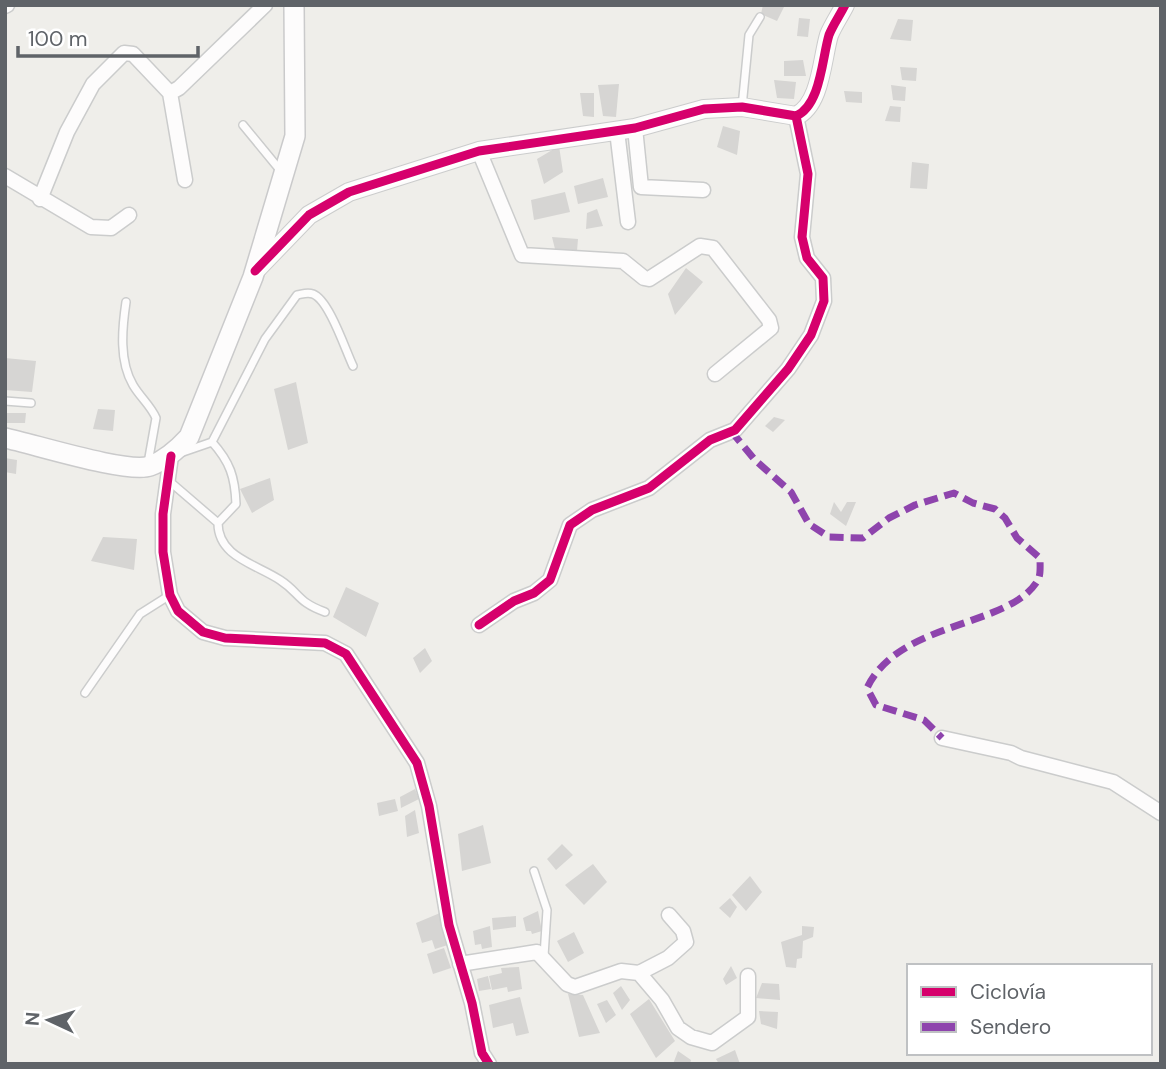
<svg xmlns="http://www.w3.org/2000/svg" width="1166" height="1069" viewBox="0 0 1166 1069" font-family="'DM Sans',sans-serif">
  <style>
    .building { fill: #d6d5d3 }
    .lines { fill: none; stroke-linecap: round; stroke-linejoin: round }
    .service-casing { stroke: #cbcccc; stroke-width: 10 }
    .minor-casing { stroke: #cbcccc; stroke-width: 17 }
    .tertiary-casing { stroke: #cbcccc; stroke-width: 20 }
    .secondary-casing { stroke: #cacacb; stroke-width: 22 }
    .service { stroke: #fdfcfc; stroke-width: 7 }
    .minor { stroke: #fdfcfc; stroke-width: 14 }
    .tertiary { stroke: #fdfcfc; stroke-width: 18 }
    .secondary { stroke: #fdfcfc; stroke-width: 19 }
    .quiet { stroke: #8e44ad; stroke-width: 7; stroke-dasharray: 14 7; stroke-linecap: butt }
    .cycleway-casing { stroke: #fff; stroke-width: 13 }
    .cycleway { stroke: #d6006c; stroke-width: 9 }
  </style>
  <rect width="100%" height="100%" fill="#efeeea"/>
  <!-- building -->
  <path class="building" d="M763,5H785L777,21L761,14Z
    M799,18L810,19L808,37L797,36Z
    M898,19L913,20L911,41L890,39Z
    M803,60L806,76H784V61Z
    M900,67L917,68L916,81L902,80Z
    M774,80L796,82L794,99L777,98Z
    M619,84L616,117L603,116L598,85Z
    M891,85L906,87L905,101L893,100Z
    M844,91L862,92V103L846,102Z
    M580,93H594V117L583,116Z
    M890,106L901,107L900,122L885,121Z
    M723,126L740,131L737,155L717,147Z
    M559,146L563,172L544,184L537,159Z
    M912,162L929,164L927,189L910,188Z
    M603,178L608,197L578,204L574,186Z
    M565,192L570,212L534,220L531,200Z
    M597,209L603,226L586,229L587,213Z
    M552,237L578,239L577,251L555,249Z
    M686,268L703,282L675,315L668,294Z
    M5,358L36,361L32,392L5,390Z
    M296,382L308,443L288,450L274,389Z
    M98,409L115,410L113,431L93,429Z
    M5,413H26L25,423H5Z
    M774,417L785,420L773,432L765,426Z
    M5,458L17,460L16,474L5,472Z
    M270,478L274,500L252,513L240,489Z
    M834,502L841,512L847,502H856L846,526L830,514Z
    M103,537L137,539L134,570L91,561Z
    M346,587L379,603L366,637L333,617Z
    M425,648L432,661L420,673L413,658Z
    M415,789L419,799L401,808L400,797Z
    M395,799L398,811L379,816L377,803Z
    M415,810L419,833L407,837L405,816Z
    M483,825L491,863L462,871L458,834Z
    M562,844L573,855L556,870L547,859Z
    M593,864L607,882L584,905L565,885Z
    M750,876L762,892L746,911L732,895Z
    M730,898L737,907L730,918L719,908Z
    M538,911L542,931L532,934L531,931H526L523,918Z
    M440,913L451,944L435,949L432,940L422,943L416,923Z
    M516,916V927L493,930L492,918Z
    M490,926L492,947L482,949L481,944L475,945L473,931Z
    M802,926L814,927L813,937L803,941L802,958L797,959L796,968L786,967L781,942L802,935Z
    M574,932L584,953L568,962L557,941Z
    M444,948L451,968L433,974L427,954Z
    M731,966L737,978L726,985L723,979Z
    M519,967L522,989L508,992L507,987L492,990L489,976L502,973L501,968Z
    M488,976L491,989L479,991L477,979Z
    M762,983L779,984L780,1000L756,998Z
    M621,986L630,1000L622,1010L613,993Z
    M568,994L583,995L600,1033L579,1037Z
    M520,997L529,1033L516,1036L513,1023L493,1028L489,1005Z
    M649,999L675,1041L656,1058L630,1014Z
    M607,1000L616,1015L606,1023L597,1004Z
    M759,1011L778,1012L777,1029L761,1024Z
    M735,1050L740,1064H719L716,1059Z
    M678,1051L691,1060L690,1064H673Z"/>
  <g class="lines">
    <!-- service casing -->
    <g class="service-casing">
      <path id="service" d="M742,107L749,35L760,17
        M243,125L280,170
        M126,302C122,329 119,361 133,385C140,397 151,406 156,418L148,463
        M5,401L31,403
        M212,442C230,462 235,477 236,504L218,523
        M183,452L212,442L265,339L297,295C303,294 307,292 313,294C329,300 345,349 353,366
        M168,480L218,523C218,557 256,564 280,580C300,593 297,602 325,612
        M85,693L140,614L170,595
        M534,871L547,910L544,956"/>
    </g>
    <!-- minor casing -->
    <g class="minor-casing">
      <path id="minor" d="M5,6L7,5
        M170,93L185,180
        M635,128L641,187L703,190
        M617,131L628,222
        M479,151L522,255L623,261L644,278L649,279L700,246L713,248L769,320L771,328L715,374
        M5,176L91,227L111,228L129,215
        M40,199L67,132L93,84L124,53L133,54L170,93L179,88L265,5
        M171,456L163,514V552L170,595L178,611L203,632L225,638L325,643L346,654L417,763L429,806L449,925L472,1003L482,1053L489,1064
        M479,625L514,601L534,593L550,580L570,525L592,510L649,488L710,440L735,430L788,369L811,335L824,301L823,278L807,258L802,237L808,174L796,116
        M942,738L1011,753L1021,758L1113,782L1161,813
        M460,964L537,952L567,984L575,987L621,971L639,973L668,958L686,942L683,931L669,915
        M639,973L662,1000L678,1028L691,1037L712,1043L748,1017V976"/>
    </g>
    <!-- tertiary casing -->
    <g class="tertiary-casing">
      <path id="tertiary" d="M255,271L309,215L349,192L479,151L635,128L704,109L742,107L796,116C821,105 822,58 829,35C833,25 840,15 845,5"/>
    </g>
    <!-- secondary casing -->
    <g class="secondary-casing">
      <path id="secondary" d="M5,438C34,444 128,474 150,466C166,460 178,449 189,437L253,277L295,136L294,5"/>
    </g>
    <!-- service -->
    <use href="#service" class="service"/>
    <!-- minor -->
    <use href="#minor" class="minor"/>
    <!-- tertiary -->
    <use href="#tertiary" class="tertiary"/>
    <!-- secondary -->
    <use href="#secondary" class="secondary"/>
    <!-- quiet -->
    <path class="quiet" d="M731,431L755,460L791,492L809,524L829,537L863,538L889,518L915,505L954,493L973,503L995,509L1005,518L1017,538L1040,558C1040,565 1041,574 1038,580C1010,628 899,620 867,688L876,705L924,720L942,738"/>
    <!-- cycleway casing -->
    <g class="cycleway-casing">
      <path id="cycleway" d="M255,271L309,215L349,192L479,151L635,128L704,109L742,107L796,116C821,105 822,58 829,35C833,25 840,15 845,5
        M171,456L163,514V552L170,595L178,611L203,632L225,638L325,643L346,654L417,763L429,806L449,925L472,1003L482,1053L489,1064
        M479,625L514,601L534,593L550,580L570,525L592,510L649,488L710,440L735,430L788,369L811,335L824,301L823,278L807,258L802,237L808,174L796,116"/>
    </g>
    <!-- cycleway -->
    <use href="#cycleway" class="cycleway"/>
  </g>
  <!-- border -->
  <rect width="1166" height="1069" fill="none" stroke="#5f6368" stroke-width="14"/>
  <!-- legend -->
  <rect x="907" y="964" width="245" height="91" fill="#ffffff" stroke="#bfc1c3" stroke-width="2"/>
  <rect x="921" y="987" width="35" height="10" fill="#d6006c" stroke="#bfc1c3" stroke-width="2"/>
  <text x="970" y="999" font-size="21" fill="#5f6368">Ciclovía</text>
  <rect x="921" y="1022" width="35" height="10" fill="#8e44ad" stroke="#bfc1c3" stroke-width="2"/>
  <text x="970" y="1034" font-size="21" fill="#5f6368">Sendero</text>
  <!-- north arrow -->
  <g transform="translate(49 1020) rotate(274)" stroke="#ffffff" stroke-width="5" paint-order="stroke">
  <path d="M0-5L12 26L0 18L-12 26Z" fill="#5f6368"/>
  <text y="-10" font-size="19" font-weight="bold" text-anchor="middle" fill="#5f6368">N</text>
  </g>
  <!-- scale -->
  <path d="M18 46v10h180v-10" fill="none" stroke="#5f6368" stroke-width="3.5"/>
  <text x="28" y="46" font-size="21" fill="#5f6368" stroke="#ffffff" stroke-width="5" paint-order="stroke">100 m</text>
</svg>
